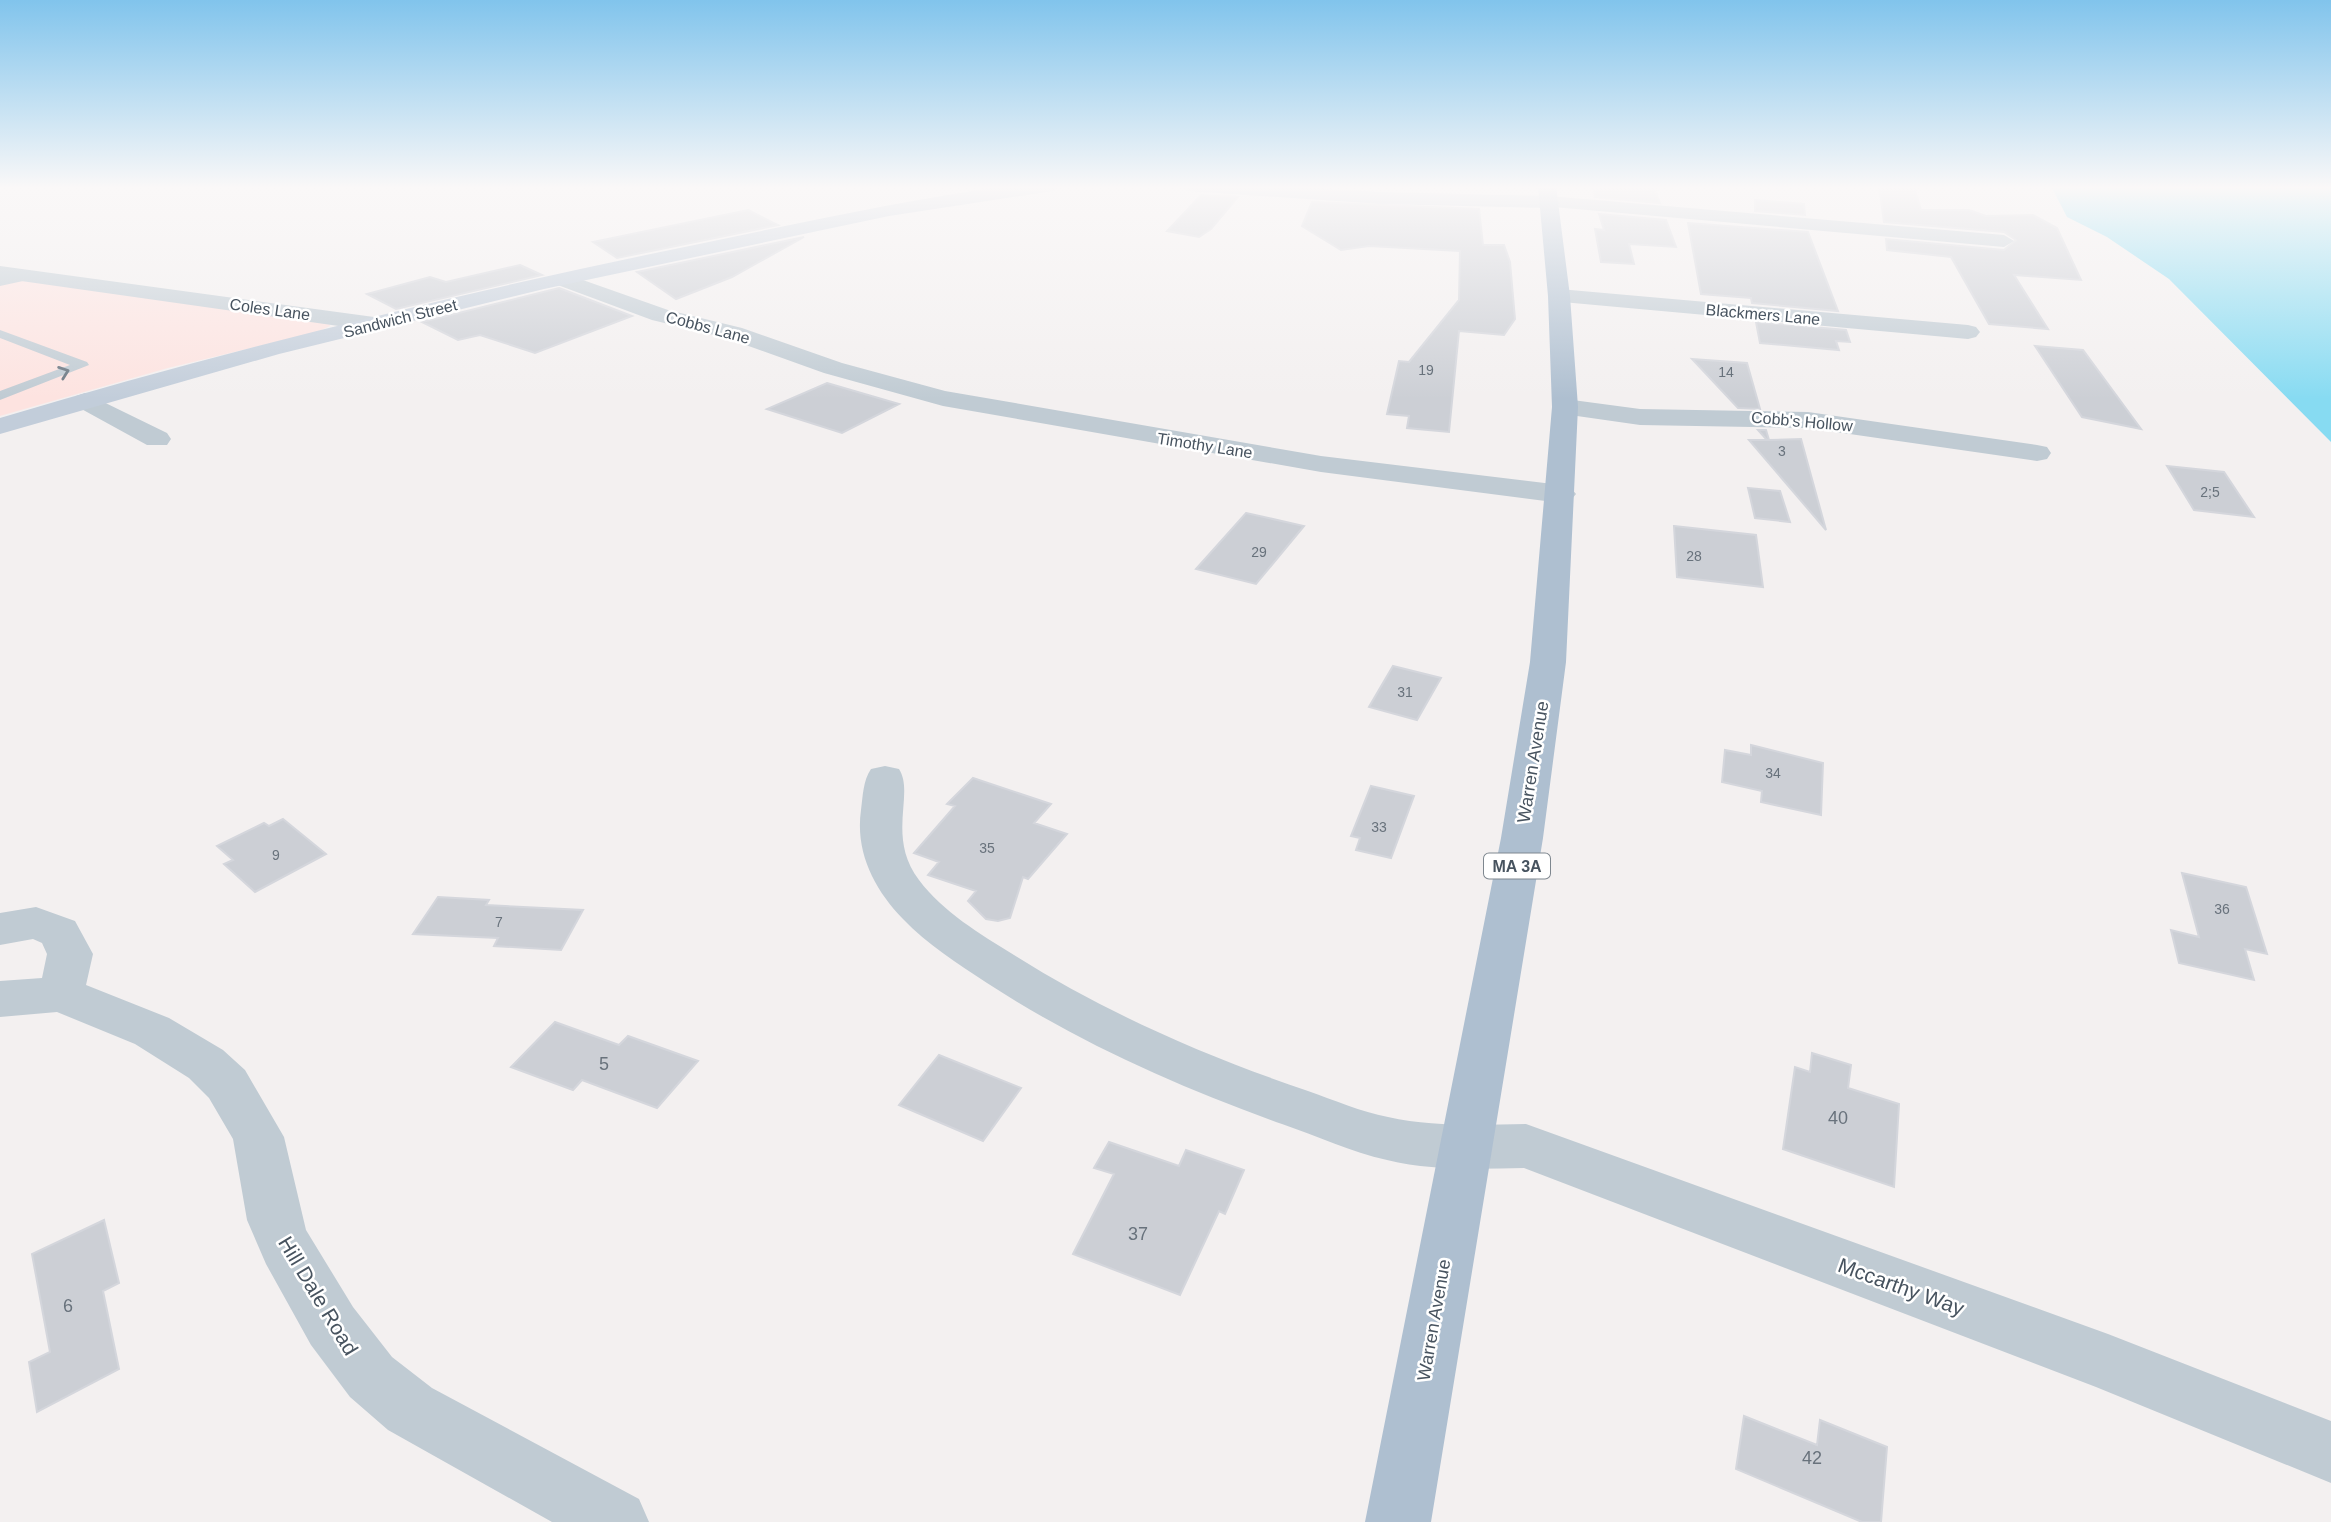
<svg xmlns="http://www.w3.org/2000/svg" width="2331" height="1522" viewBox="0 0 2331 1522" font-family="Helvetica,sans-serif">
  <style>
    .medical { fill: #fde3e0 }
    .water { fill: #87dbf2 }
    .building { fill: #cccfd5; stroke: #d4d6dc; stroke-width: 2 }
    .lines { fill: none; stroke-linecap: round; stroke-linejoin: round }
    .lane { fill: #c0cbd3; fill-rule: evenodd }
    .street { fill: #c0cbd3; fill-rule: evenodd }
    .secondary { fill: #c2cdda; fill-rule: evenodd }
    .primary { fill: #aebfd0; fill-rule: evenodd }
    .oneway { stroke: #6b7782 }
    .labels { text-anchor: middle; stroke-width: 5; stroke-linejoin: round; paint-order: stroke }
    .number-label { font-size: 14px; fill: #68727c }
    .far-street-label { font-size: 16px; fill: #47535f; stroke: #fff }
    .shield { fill: #fff; stroke: #7e878f; stroke-width: 2 }
    .shield-label { font-size: 16px; font-weight: bold; fill: #47535f }
    .street-label { font-size: 18px; fill: #47535f; stroke: #fff }
    .near-number-label { font-size: 18px; fill: #68727c }
    .near-street-label { font-size: 21px; fill: #47535f; stroke: #fff }
  </style>
  <rect width="100%" height="100%" fill="#f3f0f0"/>
  <!-- medical -->
  <path class="medical" d="M0,278L329,320L330,326L317,332L168,368L0,416Z"/>
  <!-- water -->
  <path class="water" d="M2051,186H2331V442L2169,279L2107,237L2067,217Z"/>
  <!-- building -->
  <path class="building" d="M1879,186H1914L1921,210H1969L1986,216L2033,215L2057,228L2081,280L2014,275L2048,329L1989,324L1951,257L1887,250L1886,239L2004,250L2016,240L2004,232L1884,222Z
    M1597,187L1655,190L1660,203L1595,197L1594,190L1598,191Z
    M1201,195L1238,197L1211,229L1199,237L1167,231Z
    M1755,200L1804,204L1805,215L1755,211Z
    M1312,202L1479,209L1483,245H1504L1510,262L1515,319L1504,335L1459,331L1449,432L1407,428L1409,416L1387,414L1399,361L1409,362L1459,300L1460,251L1369,246L1341,250L1302,226Z
    M748,210L778,225L617,258L593,242Z
    M1599,214L1666,220L1676,247L1629,244L1634,264L1601,262L1595,229L1604,230Z
    M1688,223L1808,232L1838,311L1752,303L1751,298L1701,294Z
    M804,237L732,277L676,299L637,272Z
    M520,265L542,275L396,309L367,294L430,277L446,282Z
    M559,288L632,316L535,353L480,335L458,340L422,322Z
    M1756,322L1846,330L1850,342L1836,341L1839,350L1760,343Z
    M2035,346L2083,350L2141,429L2082,417Z
    M1692,359L1747,363L1760,409L1738,408Z
    M827,383L899,404L842,433L767,409Z
    M1758,430H1766L1769,440L1801,439L1826,530L1749,440H1767Z
    M2167,466L2224,472L2254,517L2194,510Z
    M1748,488L1780,491L1790,522L1755,518Z
    M1246,513L1304,526L1256,584L1196,569Z
    M1674,526L1756,535L1763,587L1677,577Z
    M1393,666L1441,678L1417,720L1369,707Z
    M1751,745L1823,763L1821,815L1761,802L1762,791L1722,782L1725,750L1751,755Z
    M973,778L1051,804L1034,823L1067,834L1028,879L1023,877L1010,918L998,921L986,919L968,901L976,891L928,875L939,862L914,853L955,806L947,804Z
    M1371,786L1414,796L1391,858L1356,850L1360,838L1351,836Z
    M283,819L326,854L255,892L224,864L233,860L217,846L264,823L269,826Z
    M2182,873L2246,887L2267,954L2245,949L2254,980L2179,963L2171,930L2199,937Z
    M438,897L489,900L486,905L583,910L561,950L494,946L498,938L413,934Z
    M555,1022L619,1045L628,1036L698,1061L657,1108L582,1080L573,1090L511,1067Z
    M1812,1053L1851,1065L1848,1088L1899,1104L1894,1187L1783,1149L1795,1067L1810,1072Z
    M939,1055L1021,1088L983,1141L899,1105Z
    M1109,1142L1179,1166L1186,1150L1244,1170L1225,1214L1219,1211L1180,1295L1073,1254L1114,1174L1094,1168Z
    M104,1220L119,1283L103,1291L119,1369L37,1412L29,1362L50,1352L32,1254Z
    M1744,1416L1817,1445L1820,1420L1887,1447L1881,1522H1862L1736,1469Z"/>
  <g class="lines">
    <!-- lane -->
    <path class="lane" d="M33,272L39,276L37,278L0,286V278Z
      M0,330L87,362L89,365L0,400V391L70,365L0,338Z"/>
    <!-- street -->
    <path class="street" d="M1549,196L2004,235L2014,241L2004,247L1542,206L1540,202L1542,198Z
      M0,266L374,317L382,319L386,324L382,329L374,331L0,278Z
      M563,273L668,310L742,328L842,363L945,391L1321,456L1561,485L1571,488L1576,494L1571,500L1561,503L1321,472L943,406L824,373L726,338L652,320L555,284L552,279Z
      M1559,289L1968,325L1976,327L1980,332L1976,337L1968,339L1551,301L1548,296Z
      M85,393L167,433L171,439L167,445H147L76,406L72,401L76,396Z
      M1565,399L1640,409L1808,412L2037,445L2047,447L2051,453L2047,459L2037,461L1808,428L1640,425L1556,413L1552,407L1556,401Z
      M885,766L899,769C915,794 886,836 919,880C943,912 980,934 1014,955C1106,1013 1205,1056 1308,1091C1334,1100 1361,1112 1388,1117C1433,1127 1480,1125 1526,1124L2108,1334L2331,1421V1483L2096,1387L1524,1168C1479,1169 1432,1171 1387,1160C1351,1152 1317,1136 1282,1124C1179,1087 1079,1043 987,983C958,964 927,944 903,919C874,889 855,852 861,810C863,795 863,781 871,769Z
      M36,907L75,921L93,954L86,985L169,1018L223,1050L245,1070L284,1137L306,1230L353,1307L392,1357L432,1388L639,1499L649,1522H552L388,1430L350,1397L311,1345L266,1264L247,1220L233,1139L209,1098L189,1078L135,1044L57,1012L0,1017V981L42,978L47,954L42,943L33,939L0,945V913Z"/>
    <!-- secondary -->
    <path class="secondary" d="M1006,186H1062L1053,191L889,216L544,289L279,354L0,434V418C232,349 467,291 704,243C805,222 905,200 1006,186Z
      M1179,186H1272L1381,192L1549,196L1558,202L1549,208L1381,204L1188,191Z"/>
    <!-- primary -->
    <path class="primary" d="M1538,186H1556L1570,296L1578,407L1566,662L1543,838L1431,1522H1365L1501,838L1530,662L1552,407L1548,296Z"/>
  </g>
  <!-- one-way arrows -->
  <defs><path id="oneway-chevron" d="M-2-3.5L2.5 0L-2 3.5" fill="none" stroke-width="1.6" stroke-linecap="round" stroke-linejoin="round" transform="scale(1.75)"/></defs>
  <use class="oneway" href="#oneway-chevron" transform="translate(64 372) rotate(-20)"/>
  <!-- sky -->
  <linearGradient id="sky" x2="0" y2="1"><stop stop-color="#81c4ec"/><stop offset="0.47" stop-color="#faf8f8"/><stop offset="1" stop-color="#faf8f8" stop-opacity="0"/></linearGradient>
  <rect width="2331" height="399" fill="url(#sky)"/>
  <g class="labels">
    <!-- number labels -->
    <g class="number-label">
      <text x="1426" y="375">19</text>
      <text x="1726" y="377">14</text>
      <text x="1782" y="456">3</text>
      <text x="2210" y="497">2;5</text>
      <text x="1259" y="557">29</text>
      <text x="1694" y="561">28</text>
      <text x="1405" y="697">31</text>
      <text x="1773" y="778">34</text>
      <text x="1379" y="832">33</text>
      <text x="987" y="853">35</text>
      <text x="276" y="860">9</text>
      <text x="2222" y="914">36</text>
      <text x="499" y="927">7</text>
    </g>
    <!-- far-street labels -->
    <g class="far-street-label">
      <text transform="translate(270 309) rotate(8)" y="6">Coles Lane</text>
      <text transform="translate(1763 314) rotate(5)" y="6">Blackmers Lane</text>
      <text transform="translate(400 318) rotate(-14)" y="6">Sandwich Street</text>
      <text transform="translate(708 327) rotate(15)" y="6">Cobbs Lane</text>
      <text transform="translate(1802 421) rotate(5)" y="6">Cobb's Hollow</text>
      <text transform="translate(1205 445) rotate(9)" y="6">Timothy Lane</text>
    </g>
    <!-- shield labels -->
    <rect class="shield" x="1484" y="853.5" width="66" height="25" rx="5"/>
    <g class="shield-label">
      <text x="1517" y="872">MA 3A</text>
    </g>
    <!-- street labels -->
    <g class="street-label">
      <text transform="translate(1533 762) rotate(-81)" y="6">Warren Avenue</text>
      <text transform="translate(1434 1320) rotate(-80)" y="6">Warren Avenue</text>
    </g>
    <!-- near-number labels -->
    <g class="near-number-label">
      <text x="604" y="1070">5</text>
      <text x="1838" y="1124">40</text>
      <text x="1138" y="1240">37</text>
      <text x="68" y="1312">6</text>
      <text x="1812" y="1464">42</text>
    </g>
    <!-- near-street labels -->
    <g class="near-street-label">
      <text transform="translate(1901 1287) rotate(20)" y="7">Mccarthy Way</text>
      <text transform="translate(318 1296) rotate(59)" y="7">Hill Dale Road</text>
    </g>
  </g>
</svg>
